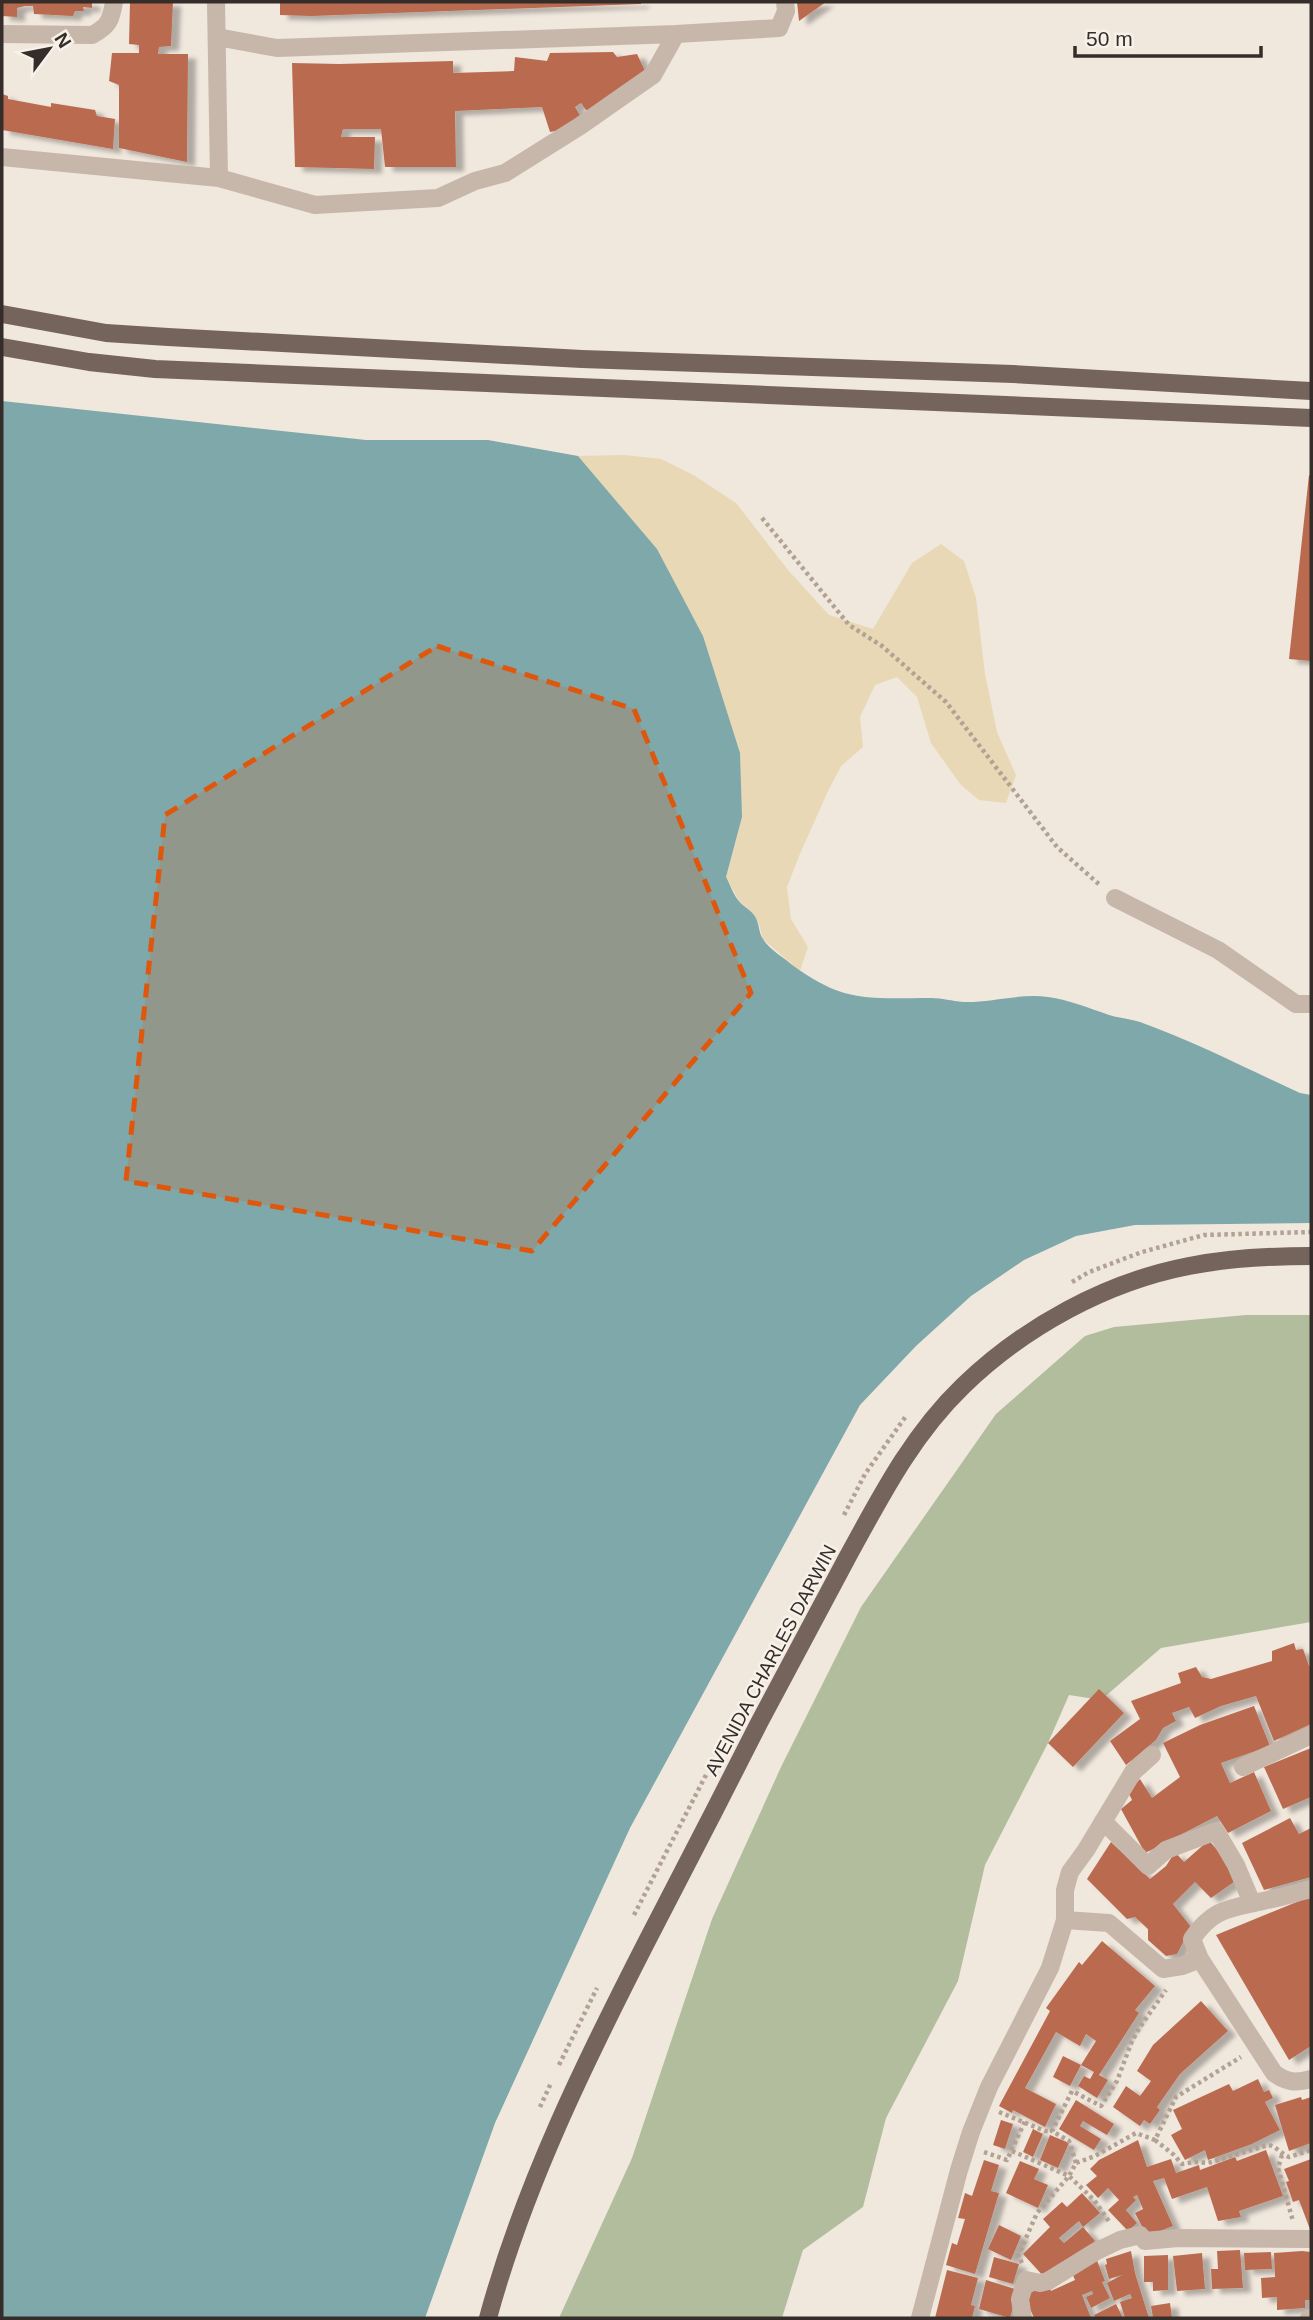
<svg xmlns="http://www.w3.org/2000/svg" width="1313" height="2320" viewBox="0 0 1313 2320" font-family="Arial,sans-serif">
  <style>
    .green { fill: #b2bd9e }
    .sand { fill: #e8d8b6 }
    .water { fill: #7ea8aa }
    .building { fill: #ba6b50; filter: url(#shadow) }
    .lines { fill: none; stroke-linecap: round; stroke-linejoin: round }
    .path { stroke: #b2a294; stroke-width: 4.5; stroke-dasharray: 3.5 3.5; stroke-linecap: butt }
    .minor { stroke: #c7b7aa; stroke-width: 18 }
    .major { stroke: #75645b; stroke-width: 18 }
    .marked { fill: #df570d; fill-opacity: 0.2; stroke: #df570d; stroke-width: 5; stroke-dasharray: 14 9; stroke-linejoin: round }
    .labels { text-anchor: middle; stroke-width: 5; stroke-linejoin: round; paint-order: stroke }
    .street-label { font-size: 19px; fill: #352d29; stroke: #f8f1e9 }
  </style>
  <defs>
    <filter id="shadow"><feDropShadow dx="8" dy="4.5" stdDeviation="2" flood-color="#0004"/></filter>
  </defs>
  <rect width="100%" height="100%" fill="#f0e7dd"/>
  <!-- green -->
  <path class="green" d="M1246,1315H1311V1622L1161,1648L1101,1700L1069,1695L1048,1743L985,1865L958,1981L886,2118L863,2207L803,2250L782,2318H559L632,2158L712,1919L781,1767L861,1607L996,1414L1085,1336L1114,1327Z"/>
  <!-- sand -->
  <path class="sand" d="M624,455L661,459L695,476L736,503L788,570L829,615L873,629L912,563L941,544L964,561L976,598L985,674L997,732L1016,775L1006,803L979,800L961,785L931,743L917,697L897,677L875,685L860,717L863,747L841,766L828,791L799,856L787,887L791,919L808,947L800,971L763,939L759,924L752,912L739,901L726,877L742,817L657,549L578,456Z"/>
  <!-- water -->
  <path class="water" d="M2,401L366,440H488L578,456L657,549L703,636L740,753L742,817L726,877C730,884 733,894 738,900C742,906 750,909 754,915C760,923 758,932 763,939C769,949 783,957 791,964C844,1004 870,998 931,998C942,998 952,1001 963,1002C990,1003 1020,993 1048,997C1069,1000 1089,1008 1109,1015C1119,1018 1130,1019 1140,1022C1196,1042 1247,1069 1300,1093L1311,1095V1223L1135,1225L1076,1236L1024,1260L971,1296L916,1346L860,1405L630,1828L495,2123L425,2318H2Z"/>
  <!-- building -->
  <path class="building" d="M2,2H92V8L83,7L84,11H75L73,16L34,14L33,6H25L17,8V17L2,16Z
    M130,2H173L171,46L159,47L158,54H188L187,162L119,148V85L109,81L112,53H139V45L129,44Z
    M280,2H641V4L311,16L280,15Z
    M797,2H826L799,21Z
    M613,52L617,57L637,54L645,71L596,109L586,110L581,103L575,107L581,117L565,129L550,132L542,107L455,111L456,167H385L381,129H343L341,137H375L374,169L295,167L292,63L339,64L453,61V73L514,71L515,57L547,61L550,53Z
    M2,94L8,96V99L51,107V103L95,110L97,116L115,119L113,149L2,130Z
    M1309,475L1311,476V661L1289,659Z
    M1294,1643L1296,1650L1303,1649L1309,1666L1311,1665V1724L1274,1741L1256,1696L1221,1706L1195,1718L1189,1707L1172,1713L1176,1721L1163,1728L1156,1740L1126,1765L1110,1741L1140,1719L1131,1701L1181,1683L1178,1673L1196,1667L1202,1677L1211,1679L1272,1661V1651Z
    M1099,1689L1124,1713L1073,1767L1048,1743Z
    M1254,1706L1270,1746L1221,1763L1230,1783L1254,1772L1271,1811L1228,1833L1217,1816L1145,1853L1121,1809L1132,1800L1128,1792L1140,1779L1152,1798L1180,1777L1163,1743L1200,1725Z
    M1311,1748V1797L1283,1809L1264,1767Z
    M1290,1818L1299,1834L1311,1828V1877L1264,1890L1242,1843Z
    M1209,1840L1228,1864L1234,1882L1211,1898L1195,1882L1173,1904L1191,1927L1177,1954L1166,1956L1148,1940V1929L1135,1917L1127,1919L1087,1879L1111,1842L1150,1879L1166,1866L1175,1852L1184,1862Z
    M1309,1897L1311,1904V2046L1289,2060L1216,1935Z
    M1102,1941L1155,1986L1135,2010L1139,2013L1099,2075L1108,2080L1097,2098L1078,2086L1084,2076L1090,2079L1094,2072L1081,2065L1096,2041L1086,2034L1080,2046L1056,2032L1025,2088L1056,2104L1045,2127L1013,2110L1012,2113L999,2106L1050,2011L1046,2008L1079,1962L1082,1965Z
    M1201,2001L1228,2031L1180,2074L1157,2107L1160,2110L1150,2124L1144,2120L1140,2126L1113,2107L1126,2086L1140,2096L1151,2081L1137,2071L1153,2045Z
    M1063,2056L1081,2065L1070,2086L1053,2077Z
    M1258,2079L1264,2092L1269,2090L1273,2098L1265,2102L1280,2130L1252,2144L1208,2160L1205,2150L1185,2160L1171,2135L1182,2129L1173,2110L1229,2084L1233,2091Z
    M1301,2097L1302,2100L1311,2097V2143L1289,2151L1275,2105Z
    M1076,2100L1114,2124L1107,2135L1083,2121L1080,2126L1101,2139L1094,2150L1059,2129Z
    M1001,2120L1013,2124L1005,2149L993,2145Z
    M1033,2129L1043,2134L1033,2157L1023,2152Z
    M1050,2135L1069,2143L1058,2168L1040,2160Z
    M1138,2140L1147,2167L1171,2159L1176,2173L1199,2165L1200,2170L1235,2157L1237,2161L1266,2150L1283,2196L1239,2211L1241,2217L1218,2221L1207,2187L1172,2199L1164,2178L1153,2181L1173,2226L1147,2236L1135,2213L1143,2209L1137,2195L1133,2197L1136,2200L1126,2210L1137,2223L1128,2231L1108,2210L1119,2200L1108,2188L1098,2198L1086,2185L1097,2176L1090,2169L1099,2160Z
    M1311,2159V2232L1299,2200L1293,2202L1286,2182L1289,2181L1284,2169Z
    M984,2160L999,2165L991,2191L999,2193L975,2274L946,2265L952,2243L957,2245L965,2219L958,2218L965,2193L972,2196Z
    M1020,2161L1039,2169L1034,2179L1048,2185L1038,2208L1006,2193Z
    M1082,2193L1100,2213L1083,2227L1079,2221L1059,2238L1064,2243L1083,2227L1095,2241L1046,2279L1023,2254L1050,2227L1043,2219L1062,2202L1067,2207Z
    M999,2225L1021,2236L1011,2260L988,2249Z
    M1240,2250L1243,2288L1212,2289L1211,2269H1218L1217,2251Z
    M1131,2251L1135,2273L1149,2318H1125L1120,2302L1132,2298L1130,2294L1114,2301L1107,2283L1122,2275L1109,2279L1105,2265L1107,2264L1106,2259Z
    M1302,2251L1311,2252V2300H1305V2308L1277,2310V2297L1262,2298L1261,2278L1275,2277L1274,2253Z
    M1271,2252L1272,2269L1245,2270L1244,2253Z
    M1202,2253L1205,2289L1177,2291L1173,2256Z
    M1168,2255V2290L1153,2291V2282H1144V2256Z
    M994,2257L1019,2264L1013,2284L989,2277Z
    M1096,2258L1105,2281L1102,2282L1110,2298L1091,2308L1086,2297L1093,2294L1092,2291L1082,2295L1091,2318H1034L1024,2295L1049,2285L1051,2291L1075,2280L1071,2271Z
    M947,2270L978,2278L971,2305L975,2306L972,2318H935Z
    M986,2280L1018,2290L1010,2318L979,2309Z
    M1170,2303L1172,2318H1153L1151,2306Z
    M1116,2304L1123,2318H1096L1094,2315Z"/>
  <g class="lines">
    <!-- path -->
    <path class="path" d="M762,518L849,625L882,646L946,702L1057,847L1101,886
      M1072,1282L1089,1272L1142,1252L1204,1235L1311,1232
      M844,1515L865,1474L906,1416
      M634,1915L707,1773
      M559,2065L597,1988
      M540,2107L551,2083
      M999,2112L1045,2131H1052
      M1155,2140L1174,2155L1182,2164L1195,2162L1208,2163L1268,2145C1276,2146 1281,2154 1289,2157L1311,2150
      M1012,2151L1069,2176L1094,2200L1110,2223
      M984,2152L1007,2160L1025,2121
      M1282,2155L1278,2168L1293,2221
      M1076,2163L1069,2141L1052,2131L1072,2091L1101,2106L1117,2081L1132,2041L1140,2027L1166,1990
      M1022,2263L1018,2256L1037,2213L1069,2176L1076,2163L1095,2156L1136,2133L1155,2140L1176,2097L1241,2057"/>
    <!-- minor -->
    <path class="minor" d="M216,2L219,178
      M2,34L92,35C109,26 111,20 114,2
      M217,37L277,48L676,34L779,28L786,11L785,2
      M2,157L219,178L315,205L438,198L475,181L505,173L580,126L653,75L676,34
      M1115,898L1218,950L1296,1004H1311
      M1243,1767L1311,1735
      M1103,1821L1148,1866L1166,1850L1216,1831L1236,1865L1252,1903
      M1311,1889C1295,1893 1279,1898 1263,1901C1229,1909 1213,1908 1192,1939L1200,1959L1274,2073C1287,2083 1296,2083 1311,2079
      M1065,1920V1890L1070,1872L1086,1850L1133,1772L1152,1755
      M920,2318L959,2170L971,2132L989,2087L1050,1968L1065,1920L1109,1923L1163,1969L1182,1966L1200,1959
      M1023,2318L1020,2299L1026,2280L1040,2283L1048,2281L1095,2252L1120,2240L1140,2235L1145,2241L1178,2238L1311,2239
      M1309,2318H1311"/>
    <!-- major -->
    <path class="major" d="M2,314L106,333L168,337L582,359L1013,374L1311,391
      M2,347L89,362L155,369L1311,418
      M488,2318C524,2186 585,2062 647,1941C685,1868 722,1796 759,1723C788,1668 818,1613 847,1558C881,1496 912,1435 963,1386C1024,1327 1106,1282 1189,1266C1230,1258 1270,1256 1311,1256"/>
  </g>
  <!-- marked area -->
  <path class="marked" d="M437,646L634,709L751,993L532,1251L126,1181L165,815Z"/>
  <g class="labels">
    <!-- street labels -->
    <g class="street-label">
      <text transform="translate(770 1660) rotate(-62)" y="7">AVENIDA CHARLES DARWIN</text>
    </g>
  </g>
  <!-- border -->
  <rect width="1313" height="2320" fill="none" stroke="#352d29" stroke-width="7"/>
  <!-- north arrow -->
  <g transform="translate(49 49) rotate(58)" stroke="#f8f1e9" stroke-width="5" paint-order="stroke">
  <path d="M0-5L12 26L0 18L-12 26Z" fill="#352d29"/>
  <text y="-10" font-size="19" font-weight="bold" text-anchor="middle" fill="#352d29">N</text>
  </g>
  <!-- scale -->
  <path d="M1075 46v10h186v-10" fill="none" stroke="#352d29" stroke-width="3.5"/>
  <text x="1086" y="46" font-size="21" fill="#352d29" stroke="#f8f1e9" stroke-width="5" paint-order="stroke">50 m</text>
</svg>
